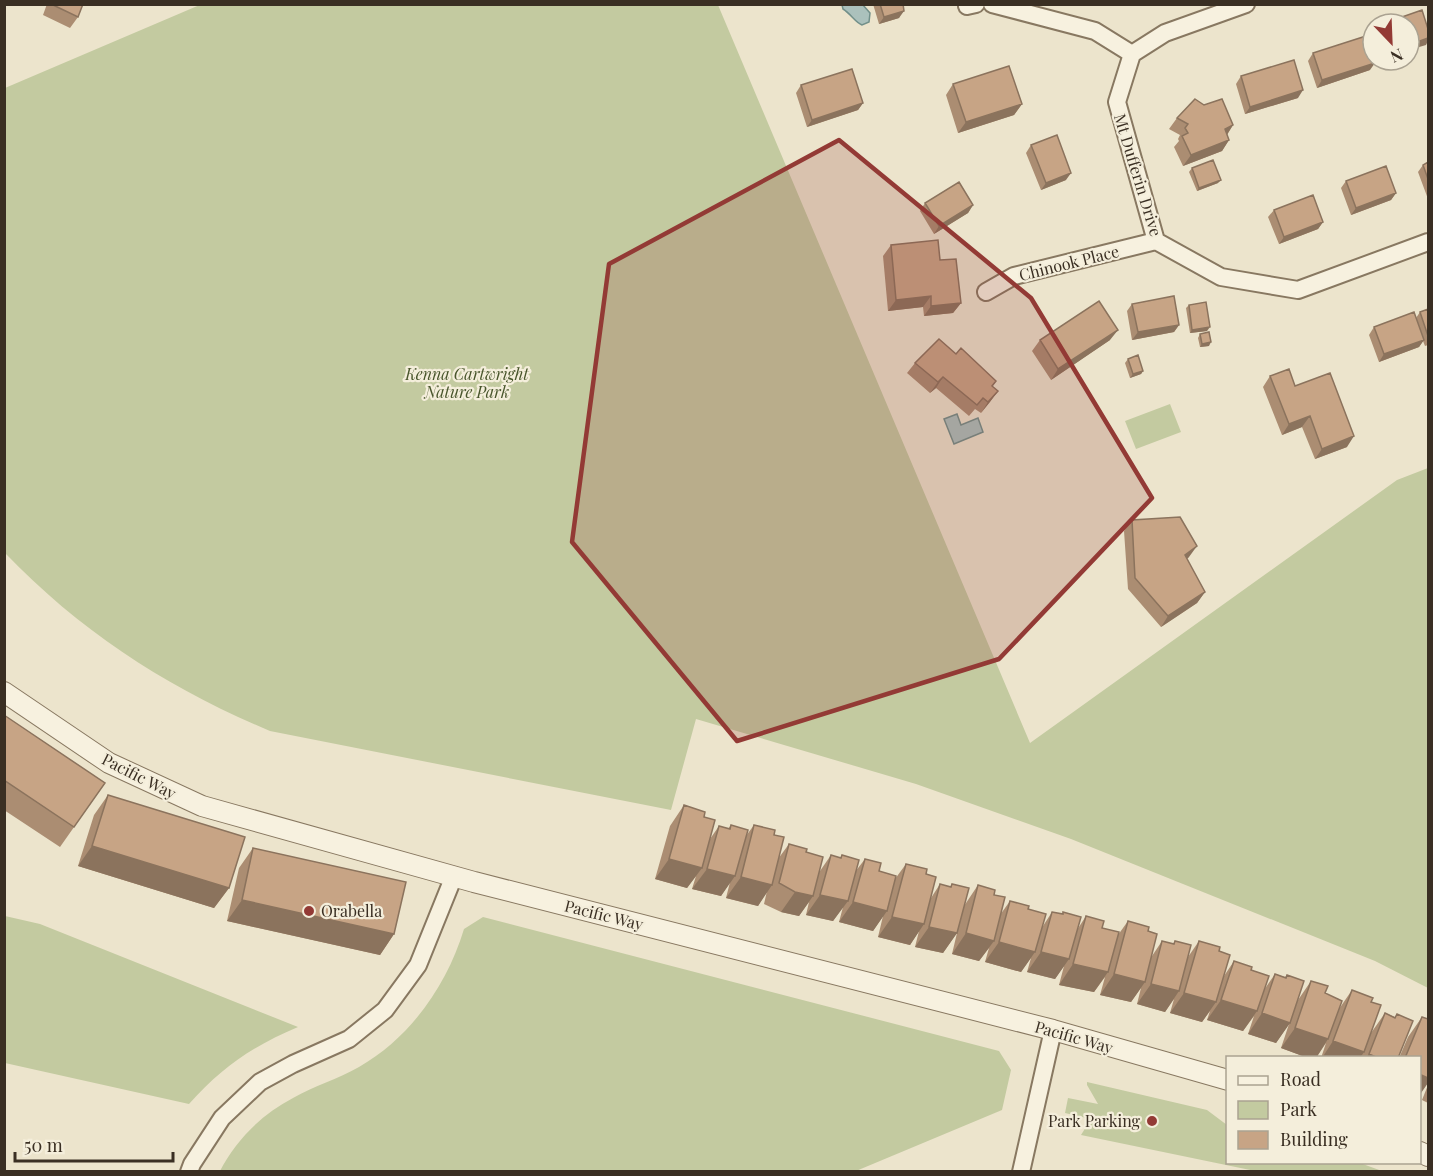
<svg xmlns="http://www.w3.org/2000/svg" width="1433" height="1176" viewBox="0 0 1433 1176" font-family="'Playfair Display',serif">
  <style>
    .green { fill: #c3caa0 }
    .water { fill: #abc1bc; stroke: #72908a; stroke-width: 1.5 }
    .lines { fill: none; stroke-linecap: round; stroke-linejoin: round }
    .minor-casing { stroke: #887861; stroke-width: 20 }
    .tertiary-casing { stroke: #887861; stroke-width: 22 }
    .minor { stroke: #f7f1df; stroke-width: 16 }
    .tertiary { stroke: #f7f1df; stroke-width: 20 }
    .wall { fill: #ab8d72 }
    .shaded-wall { fill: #8b735d }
    .building { fill: #c7a485; stroke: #8b735d; stroke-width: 1.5 }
    .marked { fill: #933a35; fill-opacity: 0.2; stroke: #933a35; stroke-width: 4.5; stroke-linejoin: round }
    .poi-dot { fill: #933a35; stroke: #f4eedb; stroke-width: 2 }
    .labels { text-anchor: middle; stroke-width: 4.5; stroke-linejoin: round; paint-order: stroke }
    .street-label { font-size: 16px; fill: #3a2f23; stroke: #f4eedb }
    .park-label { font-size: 16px; font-style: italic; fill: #48552b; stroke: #f4eedb }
    .poi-label { font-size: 16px; fill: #3a2f23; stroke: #f4eedb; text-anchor: start }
  </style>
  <rect width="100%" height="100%" fill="#ece4cc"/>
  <!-- green -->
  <path class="green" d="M202,4L718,5L1030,743L1397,480L1428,468V988L1375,961L1071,839L916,784L696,719L671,810L270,731C168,688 82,633 5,553V88Z
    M1170,404L1181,432L1136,449L1125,421Z
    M5,916L40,924L298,1027C253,1046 222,1067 189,1104L5,1063Z
    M483,917L999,1051L1011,1070L1002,1110L856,1171H220C236,1140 262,1114 293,1098C314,1086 338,1079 359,1067C411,1037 447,985 464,929Z
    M1087,1082L1207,1110L1227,1125L1228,1162L1360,1163L1382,1171H1255L1081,1135L1091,1119L1065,1113L1068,1098L1098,1104L1087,1085Z"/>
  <!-- water -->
  <path class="water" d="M842,5H863L870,13L869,22L862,25C855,22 851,14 843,9Z
    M957,414L961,425L978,418L983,432L954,444L944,419Z"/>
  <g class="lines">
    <!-- minor casing -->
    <g class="minor-casing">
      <path id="minor" d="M992,4L1095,31L1132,54
        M1246,4L1165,33L1132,54L1117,102L1156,241L1221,277L1298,290L1428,242
        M967,6L976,4
        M986,292L1014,276L1156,241
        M189,1172L192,1164L222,1118L260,1082L293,1064L349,1039L385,1010L418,965L454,876
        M1021,1172L1053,1030"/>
    </g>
    <!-- tertiary casing -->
    <g class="tertiary-casing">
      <path id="tertiary" d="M4,692L109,763L202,806L474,882L1053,1030L1228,1080
        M1420,1152L1428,1156"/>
    </g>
    <!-- minor -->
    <use href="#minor" class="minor"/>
    <!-- tertiary -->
    <use href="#tertiary" class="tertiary"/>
  </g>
  <!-- wall -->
  <path class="wall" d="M47,4H83L78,17L70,28L43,15Z
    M873,4H903L899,18L879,24Z
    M1313,53L1370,70L1317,88L1308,61Z
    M1241,76L1298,98L1245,114L1236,84Z
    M953,84L1022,104L1014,115L958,133L946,95Z
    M801,85L863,103L858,110L807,127L796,93Z
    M1177,118L1233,125L1227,135L1229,140L1222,151L1183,166L1174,147L1179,141L1178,139L1180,135L1169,129Z
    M1031,145L1066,180L1041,190L1026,153Z
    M1428,162V199L1418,172L1423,165Z
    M1192,168L1218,183L1197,191L1189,172Z
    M1346,181L1396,193L1391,200L1351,215L1341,188Z
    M925,203L973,205L968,213L934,234L920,211Z
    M1274,210L1323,222L1318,229L1279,244L1268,217Z
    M891,245L940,260L961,303L953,313L924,316L923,307L888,311L883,256Z
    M1132,304L1179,325L1174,332L1132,340L1127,311Z
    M1189,305L1207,331L1190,333L1186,308Z
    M1428,309V345L1425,346L1423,341L1419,347L1379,362L1369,335L1374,327L1416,318L1420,312Z
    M1200,334L1209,346L1200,347L1198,338Z
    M1040,340H1110L1051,380L1032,351Z
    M956,354L996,381L992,387L998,391L981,413L975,409L969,416L936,388L930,393L907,373L915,363Z
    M1128,359L1143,371L1141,374L1130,378L1125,363Z
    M1270,376L1295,386L1347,447L1315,459L1302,427L1282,435L1263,387Z
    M1132,520L1189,557L1187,559L1205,592L1197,603L1161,627L1128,589L1124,531Z
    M4,715L105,783L60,847L4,810Z
    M108,795L229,888L214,908L78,866L94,815Z
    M684,805L710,839L719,826L728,829L731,825L746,836L754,825L774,835L778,859L789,844L806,852L820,871L831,855L840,858L842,855L855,872L865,859L879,871L895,879L906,864L926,874L931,898L940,884L950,887L952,884L964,906L978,885L994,895L1000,915L1010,901L1028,909L1043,926L1052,912L1062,914L1063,912L1077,930L1086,916L1102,928L1118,935L1128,921L1148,931L1152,956L1162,941L1173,944L1175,941L1188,957L1199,941L1219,951L1224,976L1234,961L1251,970L1264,990L1275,974L1285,977L1287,975L1298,1000L1311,981L1325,993L1339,1009L1352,990L1371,1002V1033L1385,1013L1395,1017L1397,1014L1398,1058H1361L1362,1055L1360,1058H1321L1326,1043L1316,1058H1308L1281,1048L1289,1024L1276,1043L1248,1034L1254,1016L1243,1031L1207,1020L1210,1011L1202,1022L1170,1013L1174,999L1165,1012L1137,1004L1141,988L1131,1002L1100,995L1105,977L1094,992L1059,985L1064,966L1055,979L1027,972L1031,958L1021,972L985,962L989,948L979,961L952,954L957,933L943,953L915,947L919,931L910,945L878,937L883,916L873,931L839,922L843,907L833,921L806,915L809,902L799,916L781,912L764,904L767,891L758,906L726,898L730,882L721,896L692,889L696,876L687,888L655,879L670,826Z
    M253,848L394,934L380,955L227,921L239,868Z
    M1422,1017L1419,1058H1399L1408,1037Z
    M1428,1085V1103L1422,1100Z"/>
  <!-- shaded-wall -->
  <path class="shaded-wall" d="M904,11L899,18L879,24L884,17Z
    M1428,38V41L1426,45L1409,50V45Z
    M1375,63L1370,70L1317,88L1322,80Z
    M1303,90L1298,98L1245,114L1250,107Z
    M863,103L858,110L807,127L812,120Z
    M1022,104L1014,115L958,133L966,122Z
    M1233,125L1226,136L1225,129Z
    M1229,140L1222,151L1183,166L1191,155Z
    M1071,173L1066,180L1041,190L1046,183Z
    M1221,180L1218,183L1197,191L1199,188Z
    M1396,193L1391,200L1351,215L1356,208Z
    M973,205L968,213L934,234L939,226Z
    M1323,222L1318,229L1279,244L1284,237Z
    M931,296L923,307L888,311L896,300Z
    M961,303L953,313L924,316L931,306Z
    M1179,325L1174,332L1132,340L1138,332Z
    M1210,327L1207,331L1190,333L1192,330Z
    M1118,330L1110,340L1051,380L1058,369Z
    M1424,340L1419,347L1379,362L1384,354Z
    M1211,342L1209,346L1200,347L1202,344Z
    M1143,371L1141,374L1130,378L1133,374Z
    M943,377L936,388L930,393L938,382Z
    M998,391L990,402L981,413L988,402Z
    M1310,416L1302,427L1282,435L1289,424Z
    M1354,436L1347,447L1315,459L1322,449Z
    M1197,546L1189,557L1177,566L1185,555Z
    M1205,592L1197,603L1161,627L1168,616Z
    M92,846L229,888L214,908L78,866Z
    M669,859L702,868L687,888L655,879Z
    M707,869L735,876L721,896L692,889Z
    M741,877L772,885L758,906L726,898Z
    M795,892L813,896L799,916L781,912Z
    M820,895L848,901L833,921L806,915Z
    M242,900L394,934L380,955L227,921Z
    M853,902L887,911L873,931L839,922Z
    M892,917L924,924L910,945L878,937Z
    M929,927L957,933L943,953L915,947Z
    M966,933L994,941L979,961L952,954Z
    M999,942L1035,952L1021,972L985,962Z
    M1041,952L1069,959L1055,979L1027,972Z
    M1073,964L1108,972L1094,992L1059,985Z
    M1114,974L1145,982L1131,1002L1100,995Z
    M1151,984L1179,991L1165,1012L1137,1004Z
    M1184,993L1216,1002L1202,1022L1170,1013Z
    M1221,1000L1257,1011L1243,1031L1207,1020Z
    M1262,1013L1290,1023L1276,1043L1248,1034Z
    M1295,1028L1328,1039L1316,1058H1308L1281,1048Z
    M1333,1041L1364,1052L1360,1058H1322Z
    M1369,1054L1378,1058H1366Z
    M1419,1074L1428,1078V1083L1419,1096Z"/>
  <!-- building -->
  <path class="building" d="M51,4H83L78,17Z
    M880,4H903L904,11L884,17Z
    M1422,10L1428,29V38L1409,45V24H1382Z
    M1366,36L1373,57V60H1374L1375,63L1322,80L1313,53Z
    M1294,60L1303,90L1250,107L1241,76Z
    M1009,66L1022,104L966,122L953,84Z
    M852,69L863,103L812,120L801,85Z
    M1195,99L1204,105L1222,99L1233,125L1225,129L1229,140L1191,155L1182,136L1188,133L1185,128L1188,124L1177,118Z
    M1057,135L1071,173L1046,183L1031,145Z
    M1213,160L1221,180L1199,188L1192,168Z
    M1428,162V179L1423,165Z
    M1386,166L1396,193L1356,208L1346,181Z
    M959,182L973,205L939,226L925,203Z
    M1313,195L1323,222L1284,237L1274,210Z
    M938,240L940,260L956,259L961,303L931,306V296L896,300L891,245Z
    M1174,296L1179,325L1138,332L1132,304Z
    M1099,301L1118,330L1058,369L1040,340Z
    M1206,302L1210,327L1192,330L1189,305Z
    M1428,309V336L1420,312Z
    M1414,312L1424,340L1384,354L1374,327Z
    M1209,332L1211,342L1202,344L1200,334Z
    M939,339L956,354L961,348L996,381L992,386L998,391L988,402L983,398L977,405L943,377L938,382L915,363Z
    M1138,355L1143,371L1133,374L1128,359Z
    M1289,369L1295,386L1330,373L1354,436L1322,449L1310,416L1289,424L1270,376Z
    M1180,517L1197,546L1185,555L1205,592L1168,616L1135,578L1132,520Z
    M4,715L105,783L74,827L4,780Z
    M108,795L245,837L229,888L92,846Z
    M684,805L705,812L704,817L715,820L702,868L669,859Z
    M731,825L748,830L735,876L707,869L719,826L730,829Z
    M754,825L775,830L774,835L784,837L772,885L741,877Z
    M789,844L807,849L806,852L823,857L813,896L795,892L779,883Z
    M253,848L406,882L394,934L242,900Z
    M831,855L841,858L842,855L859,860L848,901L820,895Z
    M865,859L881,863L879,871L896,876L887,911L853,902Z
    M906,864L927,869L926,874L936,877L924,924L892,917Z
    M940,884L951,887L952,884L969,888L957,933L929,927Z
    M978,885L995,890L994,895L1005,897L994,941L966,933Z
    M1010,901L1029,906L1028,909L1046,914L1035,952L999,942Z
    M1052,912L1063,914V912L1081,917L1069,959L1041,952Z
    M1086,916L1104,921L1102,928L1119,932L1108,972L1073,964Z
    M1128,921L1149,927L1148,931L1157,934L1145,982L1114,974Z
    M1162,941L1174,944L1175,941L1191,945L1179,991L1151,984Z
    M1199,941L1220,947L1219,951L1230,955L1216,1002L1184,993Z
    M1234,961L1252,967L1251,970L1269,976L1257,1011L1221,1000Z
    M1275,974L1286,978L1287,975L1304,981L1290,1023L1262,1013Z
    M1311,981L1328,986L1325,993L1342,1001L1328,1039L1295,1028Z
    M1352,990L1373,998L1371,1002L1381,1005L1364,1052L1333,1041Z
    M1385,1013L1395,1018L1397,1014L1413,1021L1398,1058H1378L1369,1054Z
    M1422,1017L1428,1019V1078L1419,1074V1058H1405Z"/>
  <!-- marked area -->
  <path class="marked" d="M839,140L1031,298L1152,498L999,659L737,741L572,542L609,264Z"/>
  <!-- markers -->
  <g class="poi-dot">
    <circle cx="309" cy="911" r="6"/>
    <circle cx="1152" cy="1121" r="6"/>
  </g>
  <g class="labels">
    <!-- street labels -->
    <g class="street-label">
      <text transform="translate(1138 175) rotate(73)" y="6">Mt Dufferin Drive</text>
      <text transform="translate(1069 263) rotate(-14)" y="6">Chinook Place</text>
      <text transform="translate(139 776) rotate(27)" y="6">Pacific Way</text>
      <text transform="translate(604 915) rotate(14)" y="6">Pacific Way</text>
      <text transform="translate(1074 1037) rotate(16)" y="6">Pacific Way</text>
    </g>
    <!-- park labels -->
    <g class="park-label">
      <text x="467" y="380">Kenna Cartwright<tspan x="467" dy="18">Nature Park</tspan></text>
    </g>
    <!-- poi labels -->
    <g class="poi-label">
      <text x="321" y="917">Orabella</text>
      <text x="1140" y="1127" text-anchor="end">Park Parking</text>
    </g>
  </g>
  <!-- border -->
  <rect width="1433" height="1176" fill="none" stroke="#3a2f23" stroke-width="12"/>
  <!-- legend -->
  <rect x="1226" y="1056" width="195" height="108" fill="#f4eedb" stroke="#aaa291" stroke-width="1.5"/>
  <rect x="1238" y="1076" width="30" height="9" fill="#f7f1df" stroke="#aaa291" stroke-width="1.5"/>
  <text x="1280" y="1086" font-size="18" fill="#3a2f23">Road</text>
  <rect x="1238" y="1101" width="30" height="18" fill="#c3caa0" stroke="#aaa291" stroke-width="1.5"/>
  <text x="1280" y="1116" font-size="18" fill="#3a2f23">Park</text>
  <rect x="1238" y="1131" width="30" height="18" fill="#c7a485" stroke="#aaa291" stroke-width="1.5"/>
  <text x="1280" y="1146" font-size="18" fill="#3a2f23">Building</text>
  <!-- north arrow -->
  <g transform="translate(1391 42) rotate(157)"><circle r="28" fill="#f4eedb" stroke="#aaa291" stroke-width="1.5"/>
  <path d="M0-4.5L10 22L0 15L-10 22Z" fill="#933a35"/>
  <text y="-9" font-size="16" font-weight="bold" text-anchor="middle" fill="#3a2f23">N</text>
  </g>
  <!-- scale -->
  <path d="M15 1152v9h158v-9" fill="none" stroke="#3a2f23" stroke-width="3"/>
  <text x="24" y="1152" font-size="18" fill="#3a2f23" stroke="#f4eedb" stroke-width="4.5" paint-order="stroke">50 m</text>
</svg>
